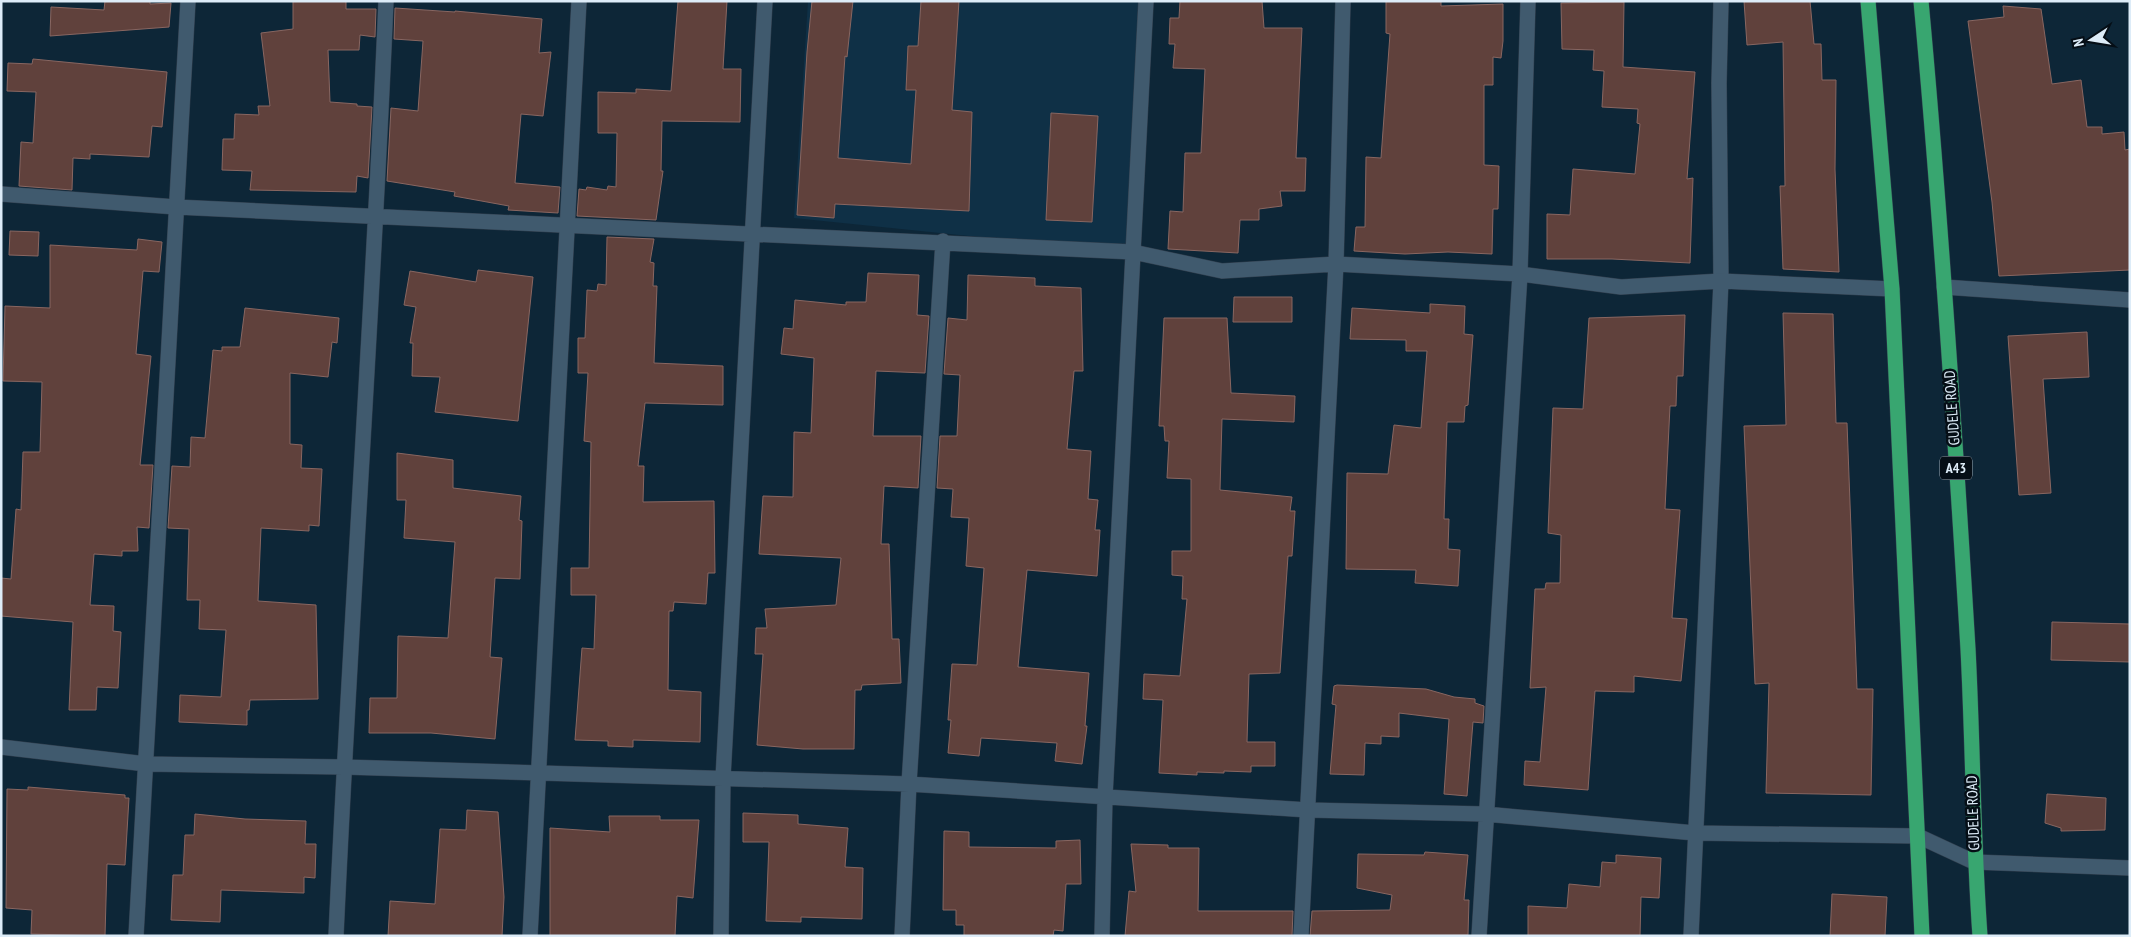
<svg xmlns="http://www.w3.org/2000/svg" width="2131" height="937" viewBox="0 0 2131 937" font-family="'PT Sans Narrow',sans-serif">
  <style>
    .built { fill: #0f3046 }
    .building { fill: #60413c; stroke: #886661 }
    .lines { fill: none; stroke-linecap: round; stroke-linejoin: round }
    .service-casing { stroke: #313f4e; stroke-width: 16 }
    .minor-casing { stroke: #313f4e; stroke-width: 16 }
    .trunk-casing { stroke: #313f4e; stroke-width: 16 }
    .service { stroke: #405a6e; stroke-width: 15 }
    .minor { stroke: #405a6e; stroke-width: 15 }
    .trunk { stroke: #38a670; stroke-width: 15 }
    .labels { text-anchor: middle; stroke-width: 5; stroke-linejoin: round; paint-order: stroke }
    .shield { fill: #050e16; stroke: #9ca9b4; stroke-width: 1 }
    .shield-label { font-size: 14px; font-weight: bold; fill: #ddecf8 }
    .street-label { font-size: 15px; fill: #ddecf8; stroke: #050e16 }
  </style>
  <rect width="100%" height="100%" fill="#0d2637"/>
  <!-- built -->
  <path class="built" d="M808,1H1150L1136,253L794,218Z"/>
  <!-- building -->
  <path class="building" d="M105,1H150V4L171,3L169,27L50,36L51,7L104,10Z
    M293,1H346V9H376L375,37L360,35L359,50H328L330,102L357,104V106L372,107L368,178L357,176L356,192L250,190L252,171L222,170L223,139H234L235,114L259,115L258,106H270L261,33L293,29Z
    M678,1H727L723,69H741L740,122L662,121L661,171H663L656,220L577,216L579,189L586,190L587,187L607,190L608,186L616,187L617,133H598V92L636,93V89L671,91Z
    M812,1H853L847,57L845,56L838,158L911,164L916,90H906L908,46H918L921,1H959L952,110L972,112L969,211L835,204L834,218L797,215L807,52Z
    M1180,1H1262L1264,28H1302L1296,158H1306L1305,191H1280L1282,206L1259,209V220H1240L1238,253L1168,249L1170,211L1183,212L1185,153H1201L1205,69L1173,68L1175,44H1169L1170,18H1179Z
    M1386,1H1441V6L1503,4V41L1501,58L1493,57V85H1484V165L1499,166L1498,209H1493L1492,254L1448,252L1405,254L1354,251L1356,227H1365L1366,157L1381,158L1390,34L1386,33Z
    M1744,1H1810L1814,44H1821L1822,80H1836L1835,169L1839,272L1783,269L1780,186H1785L1783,42L1747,45Z
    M1624,2L1623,67L1695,72L1687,179L1693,178L1690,263L1612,259H1547V214L1570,215L1573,169L1635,174L1640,124L1637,123L1638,109L1602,107L1604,71L1593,70L1594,50L1562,49L1561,3Z
    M2003,6L2041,9L2052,84L2081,80L2087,127H2102V134L2124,132L2125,150L2130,149V270L1999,276L1992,202L1968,21L2004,17Z
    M395,8L455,12V11L542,19L539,53L551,52L543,116L521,114L515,183L560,187L558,213L508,210L509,206L454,196L455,192L387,181L391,108L418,111L423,41L394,39Z
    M33,59L167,72L162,127L152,126L149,157L90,154V159L73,158L72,190L19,186L21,142L33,143L36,92L7,91L8,63L32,64Z
    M1051,113L1098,116L1092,222L1046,220Z
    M10,231L39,232L38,256L9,255Z
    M607,237L654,239L650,262L654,263L653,286H657L654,363L723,366V405L645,403L638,466H644L643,502L714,501L715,573H708L706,604L674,602L673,611H669L668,690L701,692L700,742L633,740V747L608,746V741L575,740L582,648L594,649L596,595H571V568H589L591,442L584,441L588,373H578V338H585L587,290L597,291L598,284L606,285Z
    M138,239L162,242L159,272L143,271L136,354L151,356L140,465H153L149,528L137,527L138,551H122V556L94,554L90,605L114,606L113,631L121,632L118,688L97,687L96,710H69L73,622L1,616V578L11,579L16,509L21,510L23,452H40L42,382L3,381L5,306L50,308V245L137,250Z
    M478,270L533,277L518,421L435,412L440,377L412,376L413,343H410L416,307L404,305L410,271L476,282Z
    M868,273L919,275L917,315L929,316L925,373L876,371L873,436H921L918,488L884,486L881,544H889L892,639H899L901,683L862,685L861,690H855L854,749H803L757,745L763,654H755L756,628H767L765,609L836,605L841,558L759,554L763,496L793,497L794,432L811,433L814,358L781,354L784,328L793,329L795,300L846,305V302H866Z
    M968,275L1035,278V286L1081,288L1083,371H1074L1067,449L1091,451L1088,499L1098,500L1095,530H1100L1097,576L1027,570L1018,667L1089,673L1085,726H1087L1082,764L1055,761L1057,743L981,738L979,756L948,753L951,720H948L952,664L977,665L984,568L966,566L969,518L951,517L953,489L937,488L940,436H957L960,375L944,374L948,318L967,320Z
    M1234,297H1292V322H1233Z
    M1430,304L1465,306L1464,334L1473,335L1468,405L1465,406L1464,422H1447L1444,519H1449L1448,549L1460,550L1458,586L1415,583L1416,570L1346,569L1347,473L1388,474L1394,425L1421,428L1427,351H1406V340L1350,339L1352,308L1430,313Z
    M245,308L339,318L337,343L332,342L328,377L290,373V444L302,445L301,468L322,469L319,526L309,525V531L261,528L258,601L316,605L318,699L250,700L249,710H247V725L179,722L180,695L221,697L226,630L199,629L200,600H187L189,529L168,528L172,466L190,467L191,437L205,438L213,350L222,351V347H240Z
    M1783,313L1833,314L1836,423H1847L1857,689H1873L1871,795L1766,793L1769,683L1755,684L1744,426L1786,425Z
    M1685,315L1683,376H1677L1676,406H1670L1665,509L1680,510L1672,618L1687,619L1681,681L1634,676V692L1595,691L1588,790L1524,785L1525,761L1540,762L1546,687L1530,688L1535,589H1545L1546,583H1560L1561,535L1548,533L1553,408L1583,409L1589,318Z
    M1164,318H1227L1231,393L1295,396L1294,422L1222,419L1220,490L1292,497L1290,511H1295L1292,556H1288L1280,673L1249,674L1247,742H1275V766H1251V772L1224,771V773L1197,772V775L1159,773L1163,700L1143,699L1144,674L1180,676L1187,599H1182L1183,576L1172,575V551H1191V479L1167,478L1169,441H1165L1164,426H1159Z
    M2087,332L2089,377L2043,379L2051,493L2019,495L2008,336Z
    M397,453L453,460V488L521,496L519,520L522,521L520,579L495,578L490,657L502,658L495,739L431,733H369L370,698H397L398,636L448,638L455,542L404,538L406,500H397Z
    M2052,622L2130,624V662L2051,660Z
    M1337,685L1426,689L1454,697L1475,699V703L1484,706L1483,723L1473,722L1467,796L1444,794L1449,719L1399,713V737L1381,736V744L1365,743L1364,775L1330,774L1336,705L1332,704L1334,686Z
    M28,787L125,795V798H129L125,865L107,864L105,936L31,934L32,910L6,908L7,789L28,790Z
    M2047,794L2106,798L2105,830L2061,831V828L2045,823Z
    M467,810L498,812L504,897L502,936H388L390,901L435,904L440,829L466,830Z
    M743,813L798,815V824L848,828L845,867L863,868L862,919L801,917V922L766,921L769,842H743Z
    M195,814L245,819L306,821L305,844H316L315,878L304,877V893L221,890L220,922L171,920L173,875H183L185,835H194Z
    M609,816H660V820H699L693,898L677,896L675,936H550V828L610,832Z
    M944,831L969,832V847L1056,848V841L1080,840L1081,884H1066L1063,931L1054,930L1053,936H964V925H956V910H943Z
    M1131,844L1168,845V848H1199L1198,911H1293L1292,936H1125L1129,891L1136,892Z
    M1425,852L1468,855L1464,900H1469L1468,935L1310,936L1312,911L1390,910L1392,895L1357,888L1358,854L1424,855Z
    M1616,855L1661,858L1659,898L1641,897L1640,936H1528V906L1567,908L1569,884L1600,887L1602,862L1616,863Z
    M1832,894L1887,897L1885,936H1830Z"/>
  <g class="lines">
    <!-- service casing -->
    <g class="service-casing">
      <path id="service" d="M1721,281L1719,83L1721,1"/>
    </g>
    <!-- minor casing -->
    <g class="minor-casing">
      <path id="minor" d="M1,194L176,207L1133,252L1222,271L1336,264L1520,274L1621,287L1721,281L1892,289
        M1944,287L2130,300
        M1,747L146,764L344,767L909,784L1308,810L1485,814L1695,833L1918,836L1974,862L2130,868
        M136,936L188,1
        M336,936C350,624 373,313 386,1
        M530,936L579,1
        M721,936L723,778L765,1
        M902,936L909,784L943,241
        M1102,936L1105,797L1146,1
        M1301,936L1336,264L1343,1
        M1479,936L1520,274L1528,1
        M1691,936L1721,281"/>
    </g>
    <!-- trunk casing -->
    <g class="trunk-casing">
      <path id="trunk" d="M1868,1L1892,289L1922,936
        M1921,1C1941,217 1955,433 1968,649C1973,745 1973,840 1980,936"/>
    </g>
    <!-- service -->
    <use href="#service" class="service"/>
    <!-- minor -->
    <use href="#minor" class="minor"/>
    <!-- trunk -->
    <use href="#trunk" class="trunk"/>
  </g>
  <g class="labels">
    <!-- shield labels -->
    <rect class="shield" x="1940" y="456.5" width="32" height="23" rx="4"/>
    <g class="shield-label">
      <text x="1956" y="473">A43</text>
    </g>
    <!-- street labels -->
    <g class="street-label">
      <text transform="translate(1952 408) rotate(-94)" y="5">GUDELE ROAD</text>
      <text transform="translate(1973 813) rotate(-92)" y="5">GUDELE ROAD</text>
    </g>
  </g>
  <!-- border -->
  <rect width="2131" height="937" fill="none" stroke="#ddecf8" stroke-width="5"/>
  <!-- north arrow -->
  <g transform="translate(2091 40) rotate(258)" stroke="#050e16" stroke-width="4" paint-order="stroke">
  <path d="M0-4L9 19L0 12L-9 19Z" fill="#ddecf8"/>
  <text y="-8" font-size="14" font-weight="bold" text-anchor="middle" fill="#ddecf8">N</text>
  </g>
</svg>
